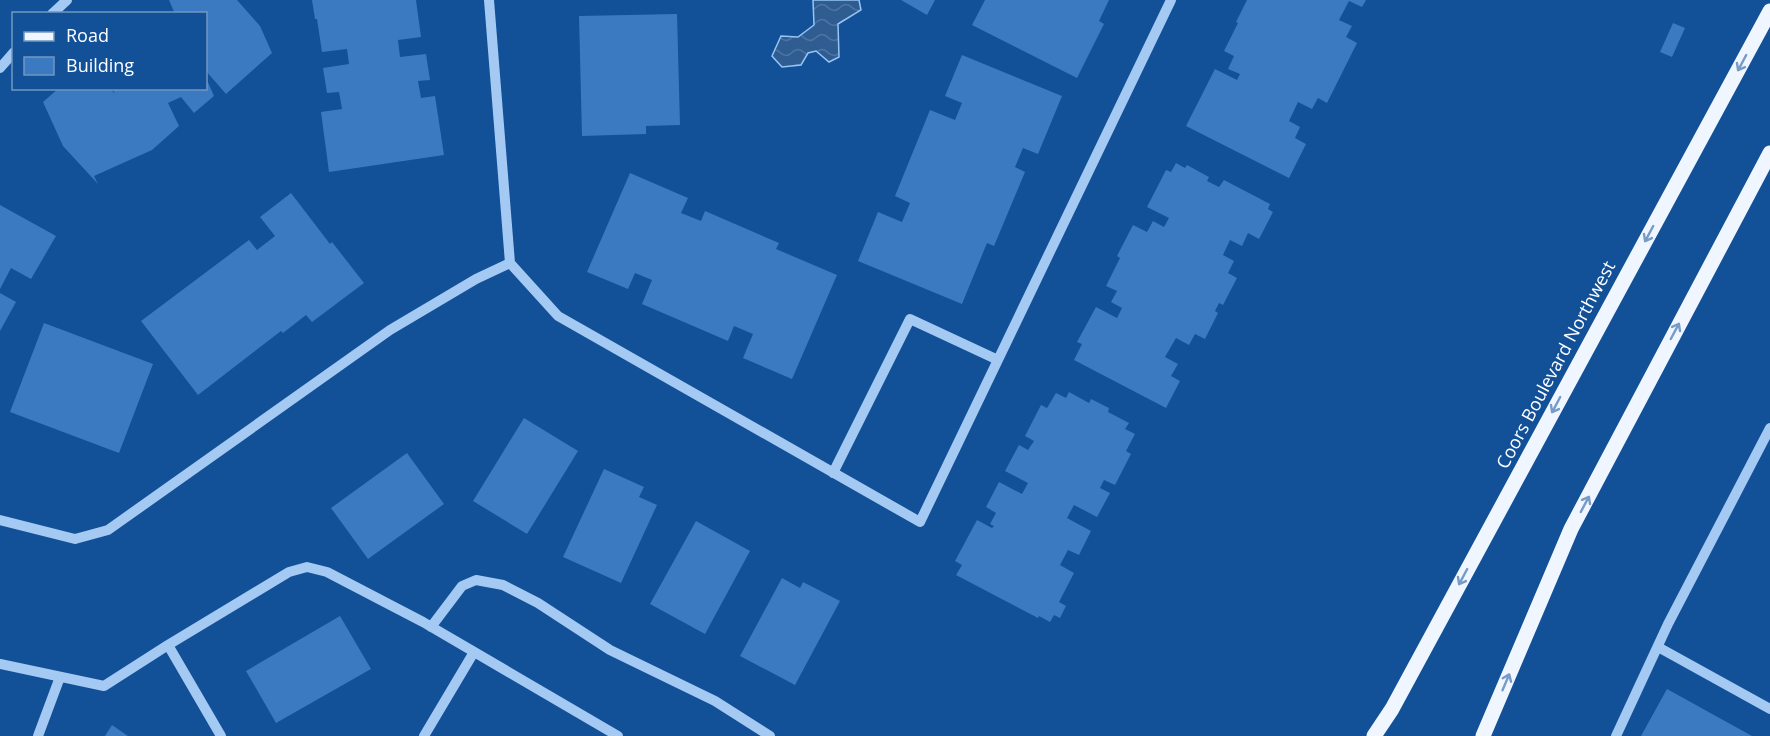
<svg xmlns="http://www.w3.org/2000/svg" width="1770" height="736" viewBox="0 0 1770 736" font-family="'Open Sans',sans-serif">
  <style>
    .water { fill: url(#water-waves); stroke: #96c5f6; stroke-width: 1.5 }
    .building { fill: #3b7ac0 }
    .lines { fill: none; stroke-linecap: round; stroke-linejoin: round }
    .minor { stroke: #a4caf3; stroke-width: 10 }
    .major { stroke: #f0f6ff; stroke-width: 15 }
    .oneway { stroke: #769bc6 }
    .labels { text-anchor: middle; stroke-width: 4.5; stroke-linejoin: round; paint-order: stroke }
    .street-label { font-size: 18px; fill: #fff; stroke: #125098 }
  </style>
  <defs>
    <pattern id="water-waves" width="16" height="10" patternUnits="userSpaceOnUse" patternTransform="scale(1.5)"><rect width="16" height="10" fill="#2f5d91"/><path d="M0 5q4-4 8 0t8 0" fill="none" stroke="#4e75a2"/></pattern>
  </defs>
  <rect width="100%" height="100%" fill="#125098"/>
  <!-- water -->
  <path class="water" d="M813,0H859L861,10L838,24L839,57L829,62L816,51L808,53L801,65L782,67L772,56L781,36L798,37L814,25Z"/>
  <!-- building -->
  <path class="building" d="M169,0H237L260,26L272,53L226,94L206,71V14H175Z
    M312,0H416L421,37L398,40L400,57L426,54L430,80L418,81L421,98L435,96L444,155L329,172L321,112L342,109L339,92L327,93L323,68L349,64L347,49L322,52L317,19H315Z
    M901,0H935L927,15Z
    M985,0H1109L1099,21L1104,24L1077,78L972,25Z
    M1247,0H1366L1362,7L1349,1L1339,20L1352,26L1346,37L1357,43L1327,103L1318,98L1312,109L1298,102L1289,121L1300,127L1295,138L1306,144L1289,178L1186,126L1215,69L1237,80L1240,74L1228,69L1234,56L1224,51L1238,23L1236,22Z
    M677,14L680,125L646,126V134L582,136L579,16Z
    M1673,23L1685,28L1672,57L1660,52Z
    M962,55L1062,96L1038,154L1023,148L1015,167L1025,172L994,246L987,243L962,304L858,261L878,212L902,222L910,203L895,196L930,110L955,120L962,103L945,96Z
    M206,78L214,96L194,113L181,97L168,103L179,126L152,150L94,176L98,184L63,146L43,102L59,88H110L115,94L112,88H206Z
    M1176,163L1185,168L1187,165L1209,177L1207,181L1219,187L1224,180L1270,204L1268,209L1273,212L1259,239L1248,233L1242,246L1230,240L1223,255L1234,261L1228,273L1237,278L1223,305L1219,303L1215,311L1218,313L1205,339L1195,334L1189,345L1176,338L1165,357L1178,364L1171,376L1180,381L1166,408L1074,360L1082,344L1077,342L1096,307L1117,318L1122,308L1111,302L1117,291L1106,286L1120,258L1117,256L1133,225L1147,232L1153,221L1164,227L1169,218L1147,207L1166,170L1171,172Z
    M630,173L688,198L681,213L701,221L705,211L779,243L776,249L837,275L792,379L743,358L753,334L734,326L728,341L642,304L652,280L635,273L628,289L587,272Z
    M291,193L330,244L332,242L364,283L312,322L306,315L283,333L281,331L198,395L141,321L249,240L257,250L275,236L260,217Z
    M0,205L56,236L31,279L11,268L0,289Z
    M0,293L16,302L0,331Z
    M44,323L153,364L119,453L10,412Z
    M1069,392L1089,403L1091,399L1109,408L1108,412L1129,423L1125,429L1135,434L1126,451L1131,454L1115,485L1104,480L1100,488L1110,493L1097,517L1074,505L1067,518L1091,531L1079,555L1068,550L1060,565L1074,573L1059,602L1066,606L1060,618L1054,615L1050,622L1039,616L1038,618L956,575L962,565L955,561L977,520L992,528L994,526L990,524L996,513L986,507L999,482L1022,494L1028,483L1005,471L1019,445L1028,450L1034,441L1025,436L1041,405L1047,408L1056,393L1066,398Z
    M524,418L578,451L527,534L473,501Z
    M407,453L444,504L368,559L331,508Z
    M604,469L644,487L639,497L657,505L621,583L563,557Z
    M696,521L750,551L705,634L650,604Z
    M782,578L800,588L803,582L840,601L795,685L740,656Z
    M340,616L371,669L276,723L246,671Z
    M1667,689L1752,736H1641Z
    M112,725L128,736H105Z"/>
  <g class="lines">
    <!-- minor -->
    <path class="minor" d="M489,0L510,263L558,316L920,522L1171,0
      M52,14L67,0
      M0,68L14,52
      M833,473L910,319L998,360
      M0,520L75,539L108,530L390,330L476,279L510,263
      M431,627L462,586L476,580L503,585L538,603L610,650L715,701L770,736
      M168,645L221,736
      M1658,647L1770,709
      M0,664L104,686L168,645L289,572L307,567L327,572L423,622L618,736
      M38,736L60,677
      M424,736L474,652
      M1616,736L1668,624L1770,428"/>
    <!-- major -->
    <path class="major" d="M1374,736L1392,709L1770,11
      M1483,736L1571,529L1770,153"/>
  </g>
  <!-- one-way arrows -->
  <defs><path id="oneway-shaft" d="M-6 0H5M1.5-3L5.5 0L1.5 3" fill="none" stroke-width="1.6" stroke-linecap="round" stroke-linejoin="round" transform="scale(1.5)"/></defs>
  <g class="oneway">
    <use href="#oneway-shaft" transform="translate(1742 63) rotate(118)"/>
    <use href="#oneway-shaft" transform="translate(1649 234) rotate(118)"/>
    <use href="#oneway-shaft" transform="translate(1675 331) rotate(-62)"/>
    <use href="#oneway-shaft" transform="translate(1556 405) rotate(118)"/>
    <use href="#oneway-shaft" transform="translate(1585 504) rotate(-62)"/>
    <use href="#oneway-shaft" transform="translate(1463 577) rotate(118)"/>
    <use href="#oneway-shaft" transform="translate(1506 682) rotate(-67)"/>
  </g>
  <g class="labels">
    <!-- street labels -->
    <g class="street-label">
      <text transform="translate(1556 365) rotate(-62)" y="6">Coors Boulevard Northwest</text>
    </g>
  </g>
  <!-- legend -->
  <rect x="12" y="12" width="195" height="78" fill="#125098" stroke="#7196c1" stroke-width="1.5"/>
  <rect x="24" y="32" width="30" height="9" fill="#f0f6ff" stroke="#7196c1" stroke-width="1.5"/>
  <text x="66" y="42" font-size="18" fill="#ffffff">Road</text>
  <rect x="24" y="57" width="30" height="18" fill="#3b7ac0" stroke="#7196c1" stroke-width="1.5"/>
  <text x="66" y="72" font-size="18" fill="#ffffff">Building</text>
</svg>
